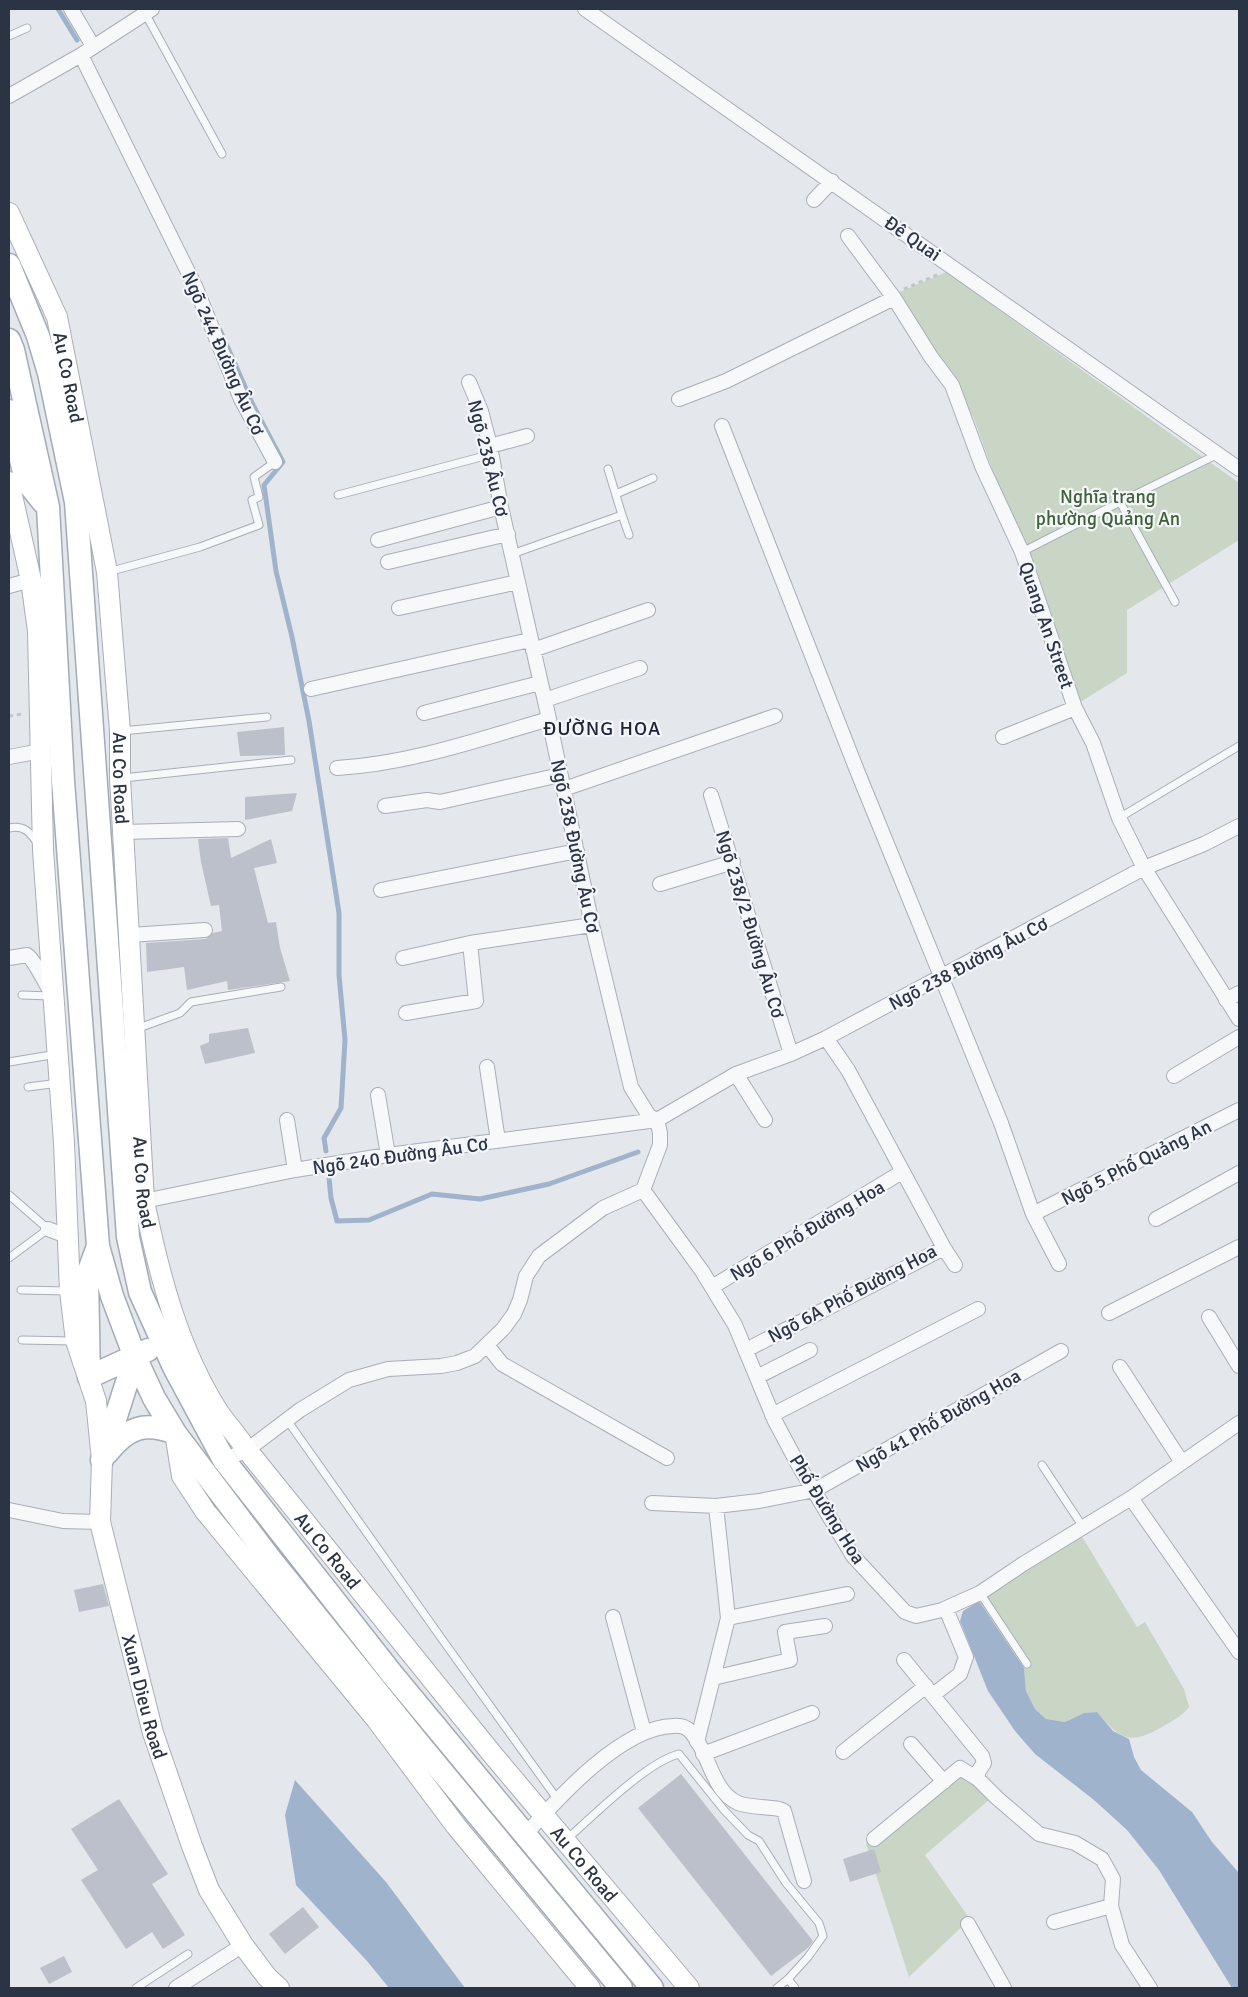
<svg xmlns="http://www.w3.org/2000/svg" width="1248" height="1997" viewBox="0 0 1248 1997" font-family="Signika,sans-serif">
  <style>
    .green { fill: #c9d6c5 }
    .water { fill: #9fb4cc }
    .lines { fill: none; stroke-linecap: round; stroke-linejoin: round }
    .stream { stroke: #9fb4cc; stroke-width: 5 }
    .building { fill: #bbc0ca }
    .lane-casing { stroke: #a9aeb7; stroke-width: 9 }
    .street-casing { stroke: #a9aeb7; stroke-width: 16 }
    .secondary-casing { stroke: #a9aeb7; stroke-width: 22 }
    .primary-casing { stroke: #a3abb8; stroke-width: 25 }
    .path { stroke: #c2c5cb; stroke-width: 3; stroke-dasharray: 4 4; stroke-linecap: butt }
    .lane { stroke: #f7f8fa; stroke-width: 7 }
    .street { stroke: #f7f8fa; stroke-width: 14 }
    .secondary { stroke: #fff; stroke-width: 20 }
    .primary { stroke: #fff; stroke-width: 22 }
    .labels { text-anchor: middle; stroke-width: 4.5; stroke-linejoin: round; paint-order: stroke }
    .street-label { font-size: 19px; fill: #2b3445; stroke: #f4f6f9 }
    .park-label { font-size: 19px; fill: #3f6138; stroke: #f4f6f9 }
    .neighbourhood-label { font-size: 20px; letter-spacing: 1px; fill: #1d2536; stroke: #f4f6f9 }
  </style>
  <rect width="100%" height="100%" fill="#e4e7ec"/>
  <!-- green -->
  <path class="green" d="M946,272L1239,483V540L1127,610V673L1077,704L974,419L959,390L895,294Z
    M1081,1535L1137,1627L1145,1622L1184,1689L1189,1707C1181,1717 1172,1721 1162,1727C1129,1746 1120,1739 1097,1712L1084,1713L1065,1722L1046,1719L1035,1709L1026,1691L1024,1668L979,1601Z
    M956,1767L989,1800L925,1855L970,1919L909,1977L866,1844Z"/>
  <!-- water -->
  <path class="water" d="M979,1601L1024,1668L1026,1691L1035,1709L1046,1719L1065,1722L1084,1713L1097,1712L1113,1731L1129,1739L1134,1757L1141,1770L1192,1812L1212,1842L1239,1873V1988H1232L1159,1870L1127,1830L1094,1800L1035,1754L1015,1731L988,1691L960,1621L963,1611Z
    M295,1780L386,1882L465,1988H389L367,1961L296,1885L285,1815Z"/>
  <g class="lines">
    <!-- stream -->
    <path class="stream" d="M58,9L77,40
      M220,330L253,405L283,462L264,485L276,571L292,637L309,721L339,913V975L345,1040L341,1108L324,1138L326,1151
      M329,1178L331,1198L337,1221L369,1220L432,1194L480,1199L549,1184L638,1152"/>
  </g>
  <!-- building -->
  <path class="building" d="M284,727L285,755L240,756L237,732Z
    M297,793L292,811L245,820V797Z
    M228,838L231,858L271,839L277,863L254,868L268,923L276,922L280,948L290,981L228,990L227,981L187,990L184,967L147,972L146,943L206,939L213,933L222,931L219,905L211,906L201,862L198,839Z
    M248,1028L255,1053L205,1064L200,1046L209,1042V1034Z
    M103,1584L109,1606L79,1612L74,1590Z
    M681,1774L813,1941L809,1947L771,1976L638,1808Z
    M119,1799L168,1874L152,1884L185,1935L163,1949L152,1932L126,1949L81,1880L98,1870L71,1829Z
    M874,1849L881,1872L850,1882L843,1859Z
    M303,1907L319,1927L285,1954L269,1934Z
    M64,1956L72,1972L49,1984L40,1968Z"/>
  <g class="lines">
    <!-- lane casing -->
    <g class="lane-casing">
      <path id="lane" d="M145,13L222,154
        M9,36L27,28
        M616,494L653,478
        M338,495L492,454
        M1120,502L1175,602
        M622,515L629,535
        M1022,552L1120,502L1218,454
        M512,554L622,515L608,469
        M108,572L200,547L259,525L252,500L259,497L254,477L275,462
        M122,731L267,717
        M123,778L291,760
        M1119,818L1239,746
        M9,828C24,825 30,832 38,844
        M22,995L51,996
        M136,1029L180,1013L191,1002L281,987
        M9,1062L57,1054
        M28,1087L59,1083
        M9,1195L48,1229L9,1258
        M21,1290L68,1291
        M22,1340L73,1341
        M287,1420L444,1642L558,1800
        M1042,1465L1083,1527
        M980,1593L1027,1664
        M567,1839C594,1815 647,1762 679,1754L724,1810L748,1835L759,1841L786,1883L819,1923L823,1936L808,1957L788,1979
        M136,1988L188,1954
        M777,1988L788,1979L795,1988"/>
    </g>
    <!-- street casing -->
    <g class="street-casing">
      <path id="street" d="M71,9L93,46
        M585,9L1239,469
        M81,55L195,286L241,399L275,462
        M9,96L81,55L152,9
        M814,200L832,181
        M848,236L894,298L931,357L952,385L982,466L1022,552L1075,708L1093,743L1119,818L1144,868L1239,1019
        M679,399L726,381L894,298
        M722,426L858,773L1001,1123L1033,1214L1059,1264
        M490,446L527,436
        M378,540L501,507
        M388,562L508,534
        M9,586L31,580
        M399,608L518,582
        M533,650L648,610
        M311,689L530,640
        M545,700L640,668
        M424,713L540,683
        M1003,737L1075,708
        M9,757L41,751
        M337,768C409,764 480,739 549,719
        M564,789L775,716
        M711,795L791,1054
        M385,806L427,800L440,802L560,775
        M123,832L238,829
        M660,884L733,862
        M381,890L577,851
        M130,935L205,930
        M9,958L27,955C34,959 46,985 52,994
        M403,958L470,943L592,925
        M1226,1000L1239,993
        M406,1013L476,1001L470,943
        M487,1067L498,1141
        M736,1074L765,1120
        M1174,1076L1239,1037
        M378,1095L388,1155
        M287,1120L295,1170
        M643,1190L702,1271L735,1325L775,1421L799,1466L853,1556L905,1612L916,1616L942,1610L980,1593L1023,1564L1131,1498L1239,1423
        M144,1201L295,1170L388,1155L657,1120L736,1074L791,1054L826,1038L1144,868L1204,844L1239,826
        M1033,1214L1239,1110
        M1156,1219L1239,1173
        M48,1229L69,1237
        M944,1248L955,1265
        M712,1287L902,1172
        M1109,1313L1239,1247
        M1209,1317L1239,1366
        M487,1345L502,1364L667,1458
        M746,1350L944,1248L848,1070L826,1038
        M1120,1367L1181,1461
        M757,1377L810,1350
        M772,1415L978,1309
        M224,1460L247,1450L300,1410L349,1380L388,1369L441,1366L457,1363L475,1356L503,1329L514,1314L520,1300L526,1276L539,1256L603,1208L643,1190L660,1145V1133L657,1120L649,1116L631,1087L592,925L549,719L501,507L490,446L481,411L469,382
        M1131,1498L1239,1652
        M652,1503L716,1506L759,1501L815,1490L1061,1351
        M9,1510L63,1521L100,1522
        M613,1617L644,1732
        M728,1618L847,1594
        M904,1660L982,1756L984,1763L978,1772V1779L997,1798L1039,1834L1075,1843L1102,1859L1113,1879L1111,1906L1122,1945L1150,1988
        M713,1678L790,1660L785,1632L825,1626
        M933,1695L960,1674L966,1657L946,1609
        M697,1742L728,1618L716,1506
        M911,1744L944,1782
        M843,1752L926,1686
        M703,1754L812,1713
        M526,1834C558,1798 622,1727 673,1726C680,1725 685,1726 690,1731C709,1750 711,1791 738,1803C747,1807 768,1807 779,1809L784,1811L804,1881
        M874,1839L960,1768L978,1779
        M1054,1922L1111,1906
        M968,1924L1004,1988
        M176,1988L243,1945"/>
    </g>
    <!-- secondary casing -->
    <g class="secondary-casing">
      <g id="secondary">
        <path id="s1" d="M9,213L57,317L107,572L120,731V778L144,1201C159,1274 178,1349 219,1413C228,1425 238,1437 247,1450L493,1755L689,1988"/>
        <path id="s2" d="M9,482L31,580L38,631L43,850L64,1143L70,1291L76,1341L96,1401L102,1460L100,1522L153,1733L192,1846L209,1890L243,1945L267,1977L279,1988"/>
        <path d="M175,1433L182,1476L205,1511L376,1719L456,1826L590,1988"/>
      </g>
    </g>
    <!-- primary casing -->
    <g class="primary-casing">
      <path id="primary" d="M9,265L38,336L49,373L76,502L128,1237L140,1292L174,1367L224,1460L392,1674L652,1988
        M9,340L13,350L48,507L63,781L98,1246L112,1296L135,1357L154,1398L175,1433L271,1560L415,1739L621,1988
        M9,411L25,476L31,487L43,502
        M98,1246L87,1276L89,1377L148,1350
        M107,1453C127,1428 144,1421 175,1433
        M102,1460L135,1357"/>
    </g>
    <!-- path -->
    <path class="path" d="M904,289L937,275
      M9,716L22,714"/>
    <!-- lane -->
    <use href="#lane" class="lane"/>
    <!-- street -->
    <use href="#street" class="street"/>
    <!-- secondary -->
    <use href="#secondary" class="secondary"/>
    <!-- primary -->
    <use href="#primary" class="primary"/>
  </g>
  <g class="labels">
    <!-- street labels -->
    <g class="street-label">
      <text transform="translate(913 238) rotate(35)" y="7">Đê Quai</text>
      <text transform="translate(224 353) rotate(66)" y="7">Ngõ 244 Đường Âu Cơ</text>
      <text dy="7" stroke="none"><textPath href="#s1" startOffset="176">Au Co Road</textPath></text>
      <text transform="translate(489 458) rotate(76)" y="7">Ngõ 238 Âu Cơ</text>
      <text transform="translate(1047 625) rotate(71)" y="7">Quang An Street</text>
      <text dy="7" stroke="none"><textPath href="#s1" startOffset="581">Au Co Road</textPath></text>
      <text transform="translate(576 846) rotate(78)" y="7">Ngõ 238 Đường Âu Cơ</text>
      <text transform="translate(751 924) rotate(73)" y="7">Ngõ 238/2 Đường Âu Cơ</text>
      <text transform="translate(968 963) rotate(-28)" y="7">Ngõ 238 Đường Âu Cơ</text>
      <text transform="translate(400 1155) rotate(-8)" y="7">Ngõ 240 Đường Âu Cơ</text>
      <text transform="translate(1136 1162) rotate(-27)" y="7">Ngõ 5 Phố Quảng An</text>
      <text dy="7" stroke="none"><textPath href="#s1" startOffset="986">Au Co Road</textPath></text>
      <text transform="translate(807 1230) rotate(-31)" y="7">Ngõ 6 Phố Đường Hoa</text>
      <text transform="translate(852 1293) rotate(-28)" y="7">Ngõ 6A Phố Đường Hoa</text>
      <text transform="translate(938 1420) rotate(-30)" y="7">Ngõ 41 Phố Đường Hoa</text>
      <text transform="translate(828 1509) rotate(58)" y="7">Phố Đường Hoa</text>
      <text dy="7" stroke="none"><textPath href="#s1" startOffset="1406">Au Co Road</textPath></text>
      <text dy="7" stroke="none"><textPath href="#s2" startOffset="1228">Xuan Dieu Road</textPath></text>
      <text dy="7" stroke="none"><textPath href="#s1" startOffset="1811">Au Co Road</textPath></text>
    </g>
    <!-- park labels -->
    <g class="park-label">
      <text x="1108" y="503">Nghĩa trang<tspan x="1108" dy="22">phường Quảng An</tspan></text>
    </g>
    <!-- neighbourhood labels -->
    <g class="neighbourhood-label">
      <text x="602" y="735">ĐƯỜNG HOA</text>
    </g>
  </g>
  <!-- border -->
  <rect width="1248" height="1997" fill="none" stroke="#2b3445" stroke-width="20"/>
</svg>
